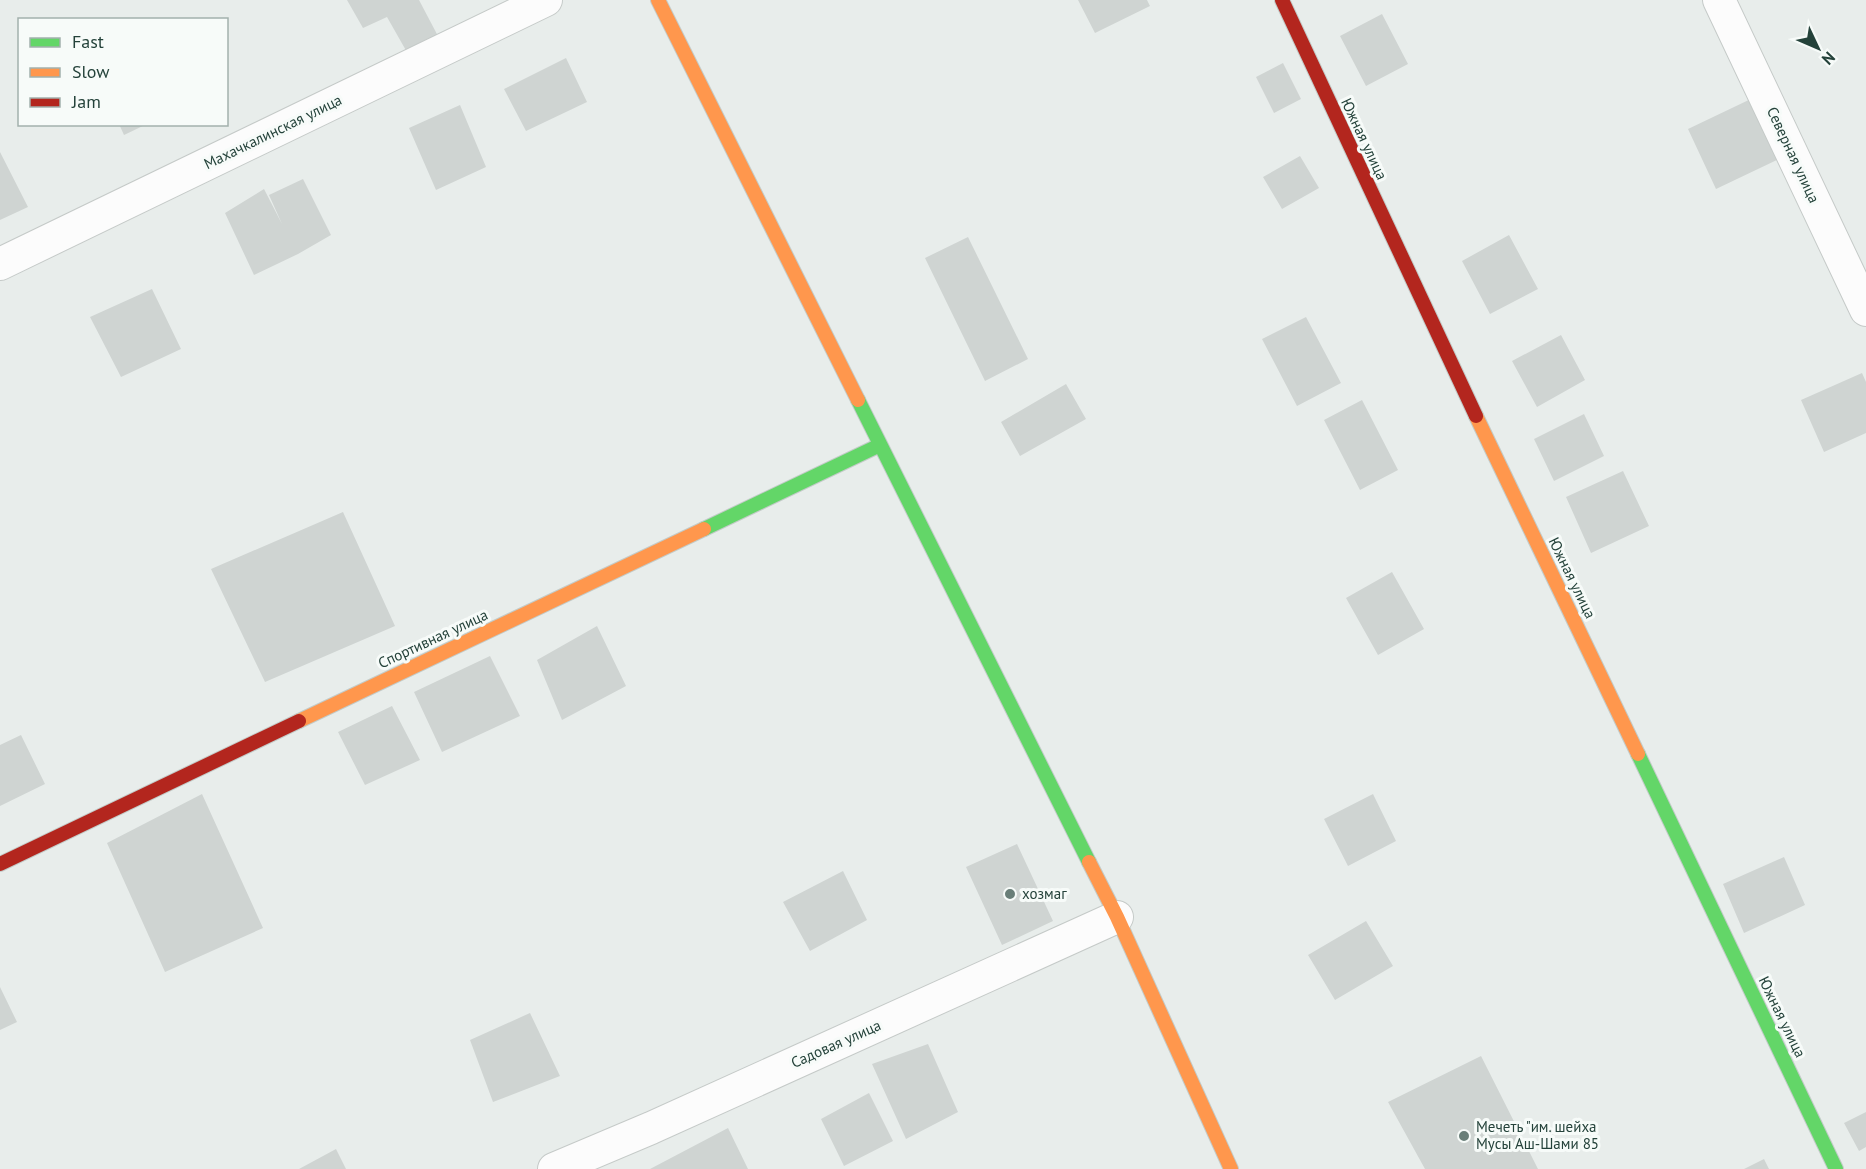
<svg xmlns="http://www.w3.org/2000/svg" width="1866" height="1169" viewBox="0 0 1866 1169" font-family="'PT Sans',sans-serif">
  <style>
    .building { fill: #cfd4d2 }
    .lines { fill: none; stroke-linecap: round; stroke-linejoin: round }
    .street-casing { stroke: #c5cac8; stroke-width: 34 }
    .fast-casing { stroke: #c3cbc8; stroke-width: 16 }
    .slow-casing { stroke: #c3cbc8; stroke-width: 16 }
    .jam-casing { stroke: #c3cbc8; stroke-width: 16 }
    .street { stroke: #fcfcfc; stroke-width: 32 }
    .fast { stroke: #63d668; stroke-width: 14 }
    .slow { stroke: #ff974d; stroke-width: 14 }
    .jam { stroke: #b3261e; stroke-width: 14 }
    .poi-dot { fill: #697e78; stroke: #f7fbf9; stroke-width: 2 }
    .labels { text-anchor: middle; stroke-width: 6; stroke-linejoin: round; paint-order: stroke }
    .street-label { font-size: 15px; fill: #24423a; stroke: #f7fbf9 }
    .poi-label { font-size: 15px; fill: #24423a; stroke: #f7fbf9; text-anchor: start }
  </style>
  <rect width="100%" height="100%" fill="#e8edeb"/>
  <!-- building -->
  <path class="building" d="M347,0H419L439,38L408,54L387,17L363,28Z
    M1078,0H1147L1150,6L1095,33Z
    M1382,14L1408,64L1366,86L1340,36Z
    M566,58L587,102L526,131L504,89Z
    M1283,63L1301,99L1274,113L1256,77Z
    M1755,97L1783,157L1716,189L1688,129Z
    M460,105L486,167L436,190L409,128Z
    M119,124H147L124,135Z
    M0,152L28,207L0,220Z
    M1300,156L1319,188L1282,209L1263,177Z
    M303,179L331,235L298,254L254,275L225,213L264,189L282,224L269,195Z
    M1509,235L1538,289L1490,314L1462,261Z
    M968,237L1028,359L985,381L925,258Z
    M152,289L181,349L121,377L90,317Z
    M1306,317L1341,383L1297,406L1262,339Z
    M1561,335L1585,380L1537,407L1512,361Z
    M1862,373L1866,382V433L1824,452L1801,400Z
    M1066,384L1086,419L1020,456L1001,422Z
    M1362,400L1398,470L1360,490L1324,420Z
    M1584,414L1604,456L1554,481L1534,439Z
    M1623,471L1649,526L1591,553L1566,497Z
    M343,512L395,626L265,682L211,569Z
    M1392,572L1424,629L1378,655L1346,598Z
    M597,626L626,686L562,720L537,660Z
    M490,656L520,716L442,752L414,692Z
    M392,706L420,760L365,785L338,732Z
    M21,735L45,784L0,806V745Z
    M202,794L263,928L165,972L107,843Z
    M1373,794L1396,841L1348,866L1324,819Z
    M1017,844L1053,921L1002,945L966,867Z
    M1784,857L1805,905L1744,933L1723,884Z
    M843,871L867,920L810,951L783,902Z
    M1366,921L1393,966L1335,1000L1308,955Z
    M0,987L17,1022L0,1030Z
    M530,1013L560,1076L493,1102L470,1040Z
    M928,1044L958,1112L906,1139L872,1064Z
    M1481,1056L1538,1169H1425L1388,1102Z
    M869,1093L893,1141L844,1166L821,1119Z
    M1866,1112V1147L1859,1151L1844,1123Z
    M728,1128L748,1169H650Z
    M336,1149L346,1169H299Z
    M1764,1159L1769,1169H1744Z"/>
  <g class="lines">
    <!-- street casing -->
    <g class="street-casing">
      <path id="street" d="M1719,0L1866,310
        M0,264L546,0
        M554,1169L651,1128L1117,917"/>
    </g>
    <!-- fast casing -->
    <g class="fast-casing">
      <path id="fast" d="M858,400L1089,862
        M704,529L880,445
        M1638,754L1836,1169"/>
    </g>
    <!-- slow casing -->
    <g class="slow-casing">
      <path id="slow" d="M658,0L858,400
        M1476,416L1638,754
        M299,721L704,529
        M1089,862L1117,917L1231,1169"/>
    </g>
    <!-- jam casing -->
    <g class="jam-casing">
      <path id="jam" d="M1282,0L1476,416
        M0,864L299,721"/>
    </g>
    <!-- street -->
    <use href="#street" class="street"/>
    <!-- fast -->
    <use href="#fast" class="fast"/>
    <!-- slow -->
    <use href="#slow" class="slow"/>
    <!-- jam -->
    <use href="#jam" class="jam"/>
  </g>
  <!-- markers -->
  <g class="poi-dot">
    <circle cx="1010" cy="894" r="6"/>
    <circle cx="1464" cy="1136" r="6"/>
  </g>
  <g class="labels">
    <!-- street labels -->
    <g class="street-label">
      <text transform="translate(273 132) rotate(-26)" y="5">Махачкалинская улица</text>
      <text transform="translate(1364 139) rotate(65)" y="5">Южная улица</text>
      <text transform="translate(1793 155) rotate(65)" y="5">Северная улица</text>
      <text transform="translate(1572 578) rotate(64)" y="5">Южная улица</text>
      <text transform="translate(433 639) rotate(-25)" y="5">Спортивная улица</text>
      <text transform="translate(1782 1017) rotate(64)" y="5">Южная улица</text>
      <text transform="translate(836 1044) rotate(-24)" y="5">Садовая улица</text>
    </g>
    <!-- poi labels -->
    <g class="poi-label">
      <text x="1022" y="899">хозмаг</text>
      <text x="1476" y="1132">Мечеть "им. шейха<tspan x="1476" dy="17">Мусы Аш-Шами 85</tspan></text>
    </g>
  </g>
  <!-- legend -->
  <rect x="18" y="18" width="210" height="108" fill="#f7fbf9" stroke="#a3b1ad" stroke-width="1.5"/>
  <rect x="30" y="38" width="30" height="9" fill="#63d668" stroke="#a3b1ad" stroke-width="1.5"/>
  <text x="72" y="48" font-size="18" fill="#24423a">Fast</text>
  <rect x="30" y="68" width="30" height="9" fill="#ff974d" stroke="#a3b1ad" stroke-width="1.5"/>
  <text x="72" y="78" font-size="18" fill="#24423a">Slow</text>
  <rect x="30" y="98" width="30" height="9" fill="#b3261e" stroke="#a3b1ad" stroke-width="1.5"/>
  <text x="72" y="108" font-size="18" fill="#24423a">Jam</text>
  <!-- north arrow -->
  <g transform="translate(1818 48) rotate(134)" stroke="#f7fbf9" stroke-width="4.5" paint-order="stroke">
  <path d="M0-4.5L10 22L0 15L-10 22Z" fill="#24423a"/>
  <text y="-9" font-size="16" font-weight="bold" text-anchor="middle" fill="#24423a">N</text>
  </g>
</svg>
